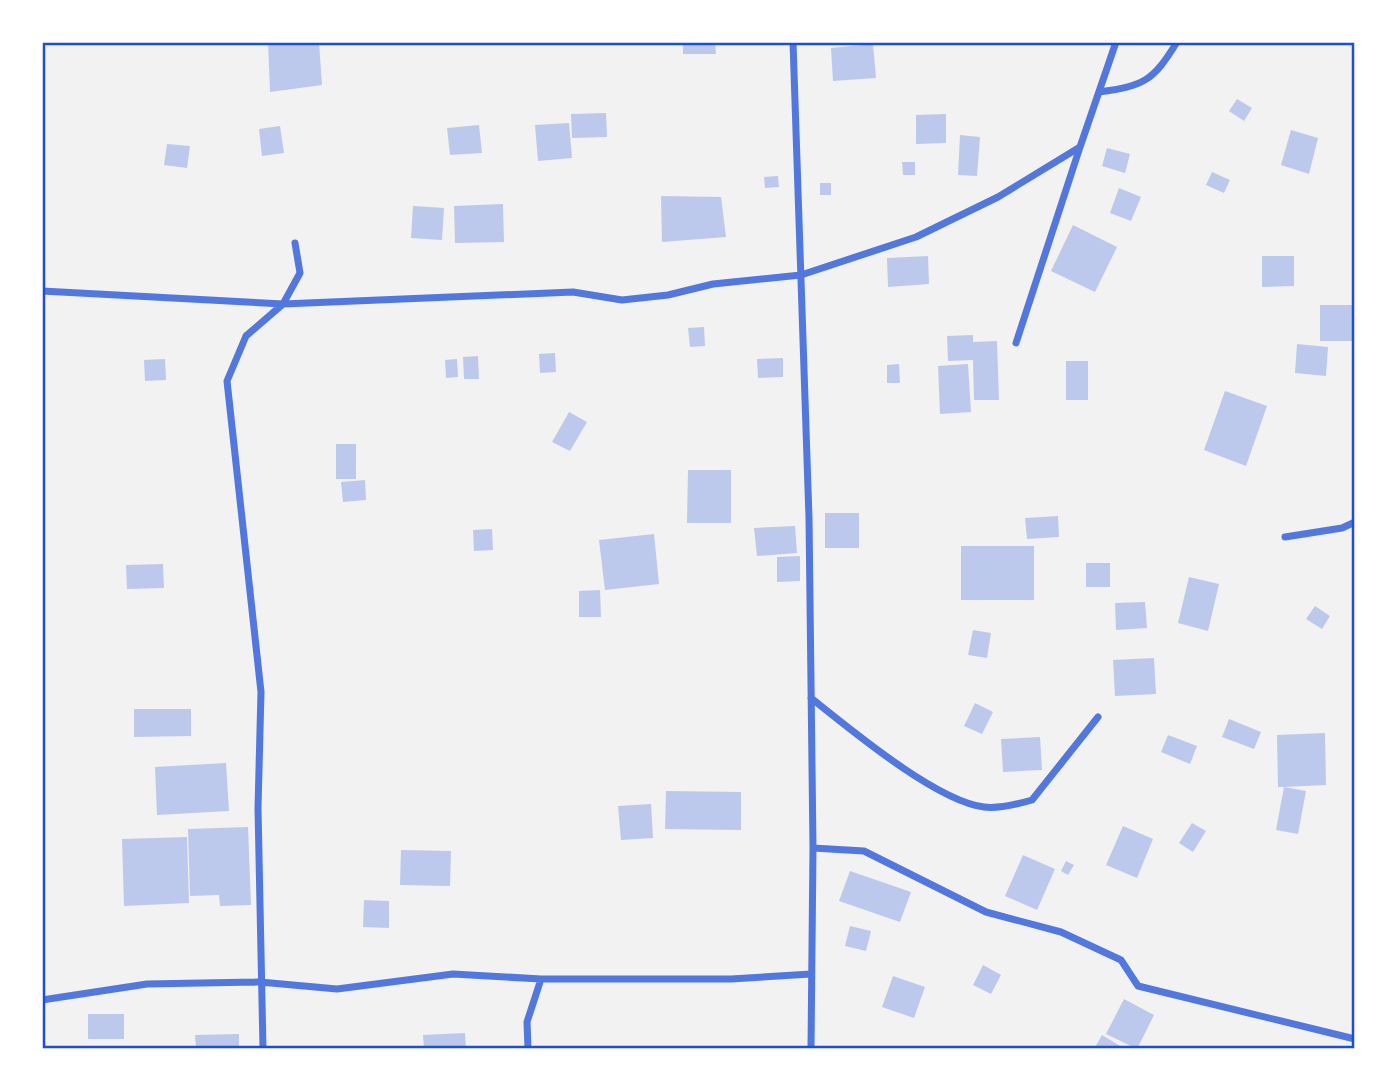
<svg xmlns="http://www.w3.org/2000/svg" width="1397" height="1091" viewBox="0 0 1397 1091" font-family="Helvetica,sans-serif">
  <style>
    .building { fill: #bdc9ec }
    .lines { fill: none; stroke-linecap: round; stroke-linejoin: round }
    .minor { stroke: #5277de; stroke-width: 7 }
    .neatline { fill: none; stroke: #1d4ed8; stroke-width: 2.5 }
  </style>
  <rect width="100%" height="100%" fill="#f2f2f2"/>
  <!-- building -->
  <path class="building" d="M268,42H319L322,85L270,92Z
    M683,42H715L716,54H683Z
    M873,44L876,78L833,81L831,48Z
    M1237,99L1252,108L1244,121L1229,111Z
    M606,113L607,137L572,138L571,114Z
    M946,114V143L916,144V115Z
    M569,123L572,158L538,161L535,125Z
    M479,125L482,153L450,155L447,128Z
    M280,126L284,153L262,156L259,129Z
    M1291,130L1318,138L1309,174L1281,165Z
    M960,135L980,137L977,176L958,175Z
    M167,144L190,146L187,168L164,165Z
    M1107,148L1130,154L1125,173L1102,166Z
    M902,162H915V175H903Z
    M1212,172L1230,180L1224,193L1206,185Z
    M778,176L779,187L765,188L764,177Z
    M820,183H831V195H820Z
    M1119,188L1141,197L1131,221L1110,213Z
    M661,196L721,197L726,237L662,242Z
    M503,204L504,242L455,243L454,206Z
    M413,206L444,208L442,240L411,238Z
    M1073,225L1117,247L1095,292L1051,271Z
    M928,256L929,284L888,287L887,258Z
    M1262,256H1294V286L1262,287Z
    M1320,305H1355V341H1320Z
    M704,327L705,346L690,347L688,328Z
    M973,335V342L997,341L999,400H974L973,360L948,361L947,336Z
    M1297,344L1328,347L1326,376L1295,373Z
    M555,353L556,372L540,373L539,354Z
    M478,356L479,379H464L463,357Z
    M783,358V377L758,378L757,359Z
    M165,359L166,380L145,381L144,360Z
    M457,359L458,377L446,378L445,360Z
    M1066,361H1088V400H1066Z
    M899,364L900,383H887V365Z
    M968,364L971,412L940,414L938,366Z
    M1225,391L1267,406L1246,466L1204,450Z
    M569,412L587,422L570,451L552,442Z
    M336,444H356V479H336Z
    M688,470H731V523H687Z
    M365,480L366,500L343,502L341,482Z
    M825,513H859V548H825Z
    M1058,516L1059,537L1027,539L1025,518Z
    M795,526L797,553L757,556L754,528Z
    M492,529L493,550L474,551L473,530Z
    M654,534L659,584L605,590L599,540Z
    M961,546H1034V600H961Z
    M800,556V581L777,582V557Z
    M1086,563H1110V587H1086Z
    M163,564L164,588L127,589L126,565Z
    M1189,577L1219,584L1208,631L1178,623Z
    M600,590L601,617H579V591Z
    M1145,602L1147,628L1116,630L1115,603Z
    M1315,606L1330,616L1322,629L1306,619Z
    M973,630L991,633L987,658L968,655Z
    M1154,658L1156,694L1115,696L1113,660Z
    M975,703L993,712L982,734L964,726Z
    M134,709H191V736L134,737Z
    M1229,719L1261,732L1254,749L1222,737Z
    M1325,733L1326,785L1284,787L1306,791L1298,834L1276,830L1284,787H1278L1277,735Z
    M1168,735L1197,746L1190,764L1161,752Z
    M1040,737L1042,770L1003,772L1001,739Z
    M226,763L229,811L157,815L155,767Z
    M666,791L741,792V830L665,829Z
    M651,804L653,838L621,840L618,806Z
    M1192,823L1206,831L1193,852L1179,843Z
    M1123,826L1153,839L1137,878L1106,865Z
    M248,827L251,905L220,906L219,895L190,896L188,829Z
    M187,837L189,903L124,906L122,839Z
    M401,850L451,851L450,886L400,885Z
    M1023,855L1055,869L1037,910L1005,896Z
    M1066,861L1074,865L1068,875L1061,871Z
    M850,871L911,892L900,922L839,901Z
    M364,900L389,901V928L363,927Z
    M850,926L871,931L866,951L845,946Z
    M983,965L1001,975L991,994L973,985Z
    M893,976L925,987L914,1018L882,1007Z
    M1124,999L1154,1015L1137,1049L1106,1034Z
    M88,1014H124V1039H88Z
    M465,1033L466,1049H424L423,1035Z
    M239,1034V1049H196L195,1035Z
    M1102,1035L1125,1049H1094Z"/>
  <g class="lines">
    <!-- minor -->
    <path class="minor" d="M793,42L809,518L813,848L811,1049
      M1099,92C1144,86 1153,81 1177,42
      M42,291L283,304L573,292L622,300L668,295L713,284L801,275L916,237L998,197L1080,147L1116,42
      M1016,343L1080,147
      M1285,537L1342,528L1355,522
      M811,698C850,729 936,801 984,807C999,809 1018,804 1032,800L1098,717
      M813,848L864,851L986,912L1061,932L1121,960L1138,986L1355,1039
      M42,1000L147,984L260,982L337,989L453,974L541,979
      M263,1049L258,808L261,692L227,381L246,336L283,304L300,273L295,243
      M528,1049L527,1022L541,979H731L811,974"/>
  </g>
  <!-- border -->
  <rect width="1397" height="1091" fill="none" stroke="#ffffff" stroke-width="88"/>
  <rect x="44" y="44" width="1309" height="1003" class="neatline"/>
</svg>
